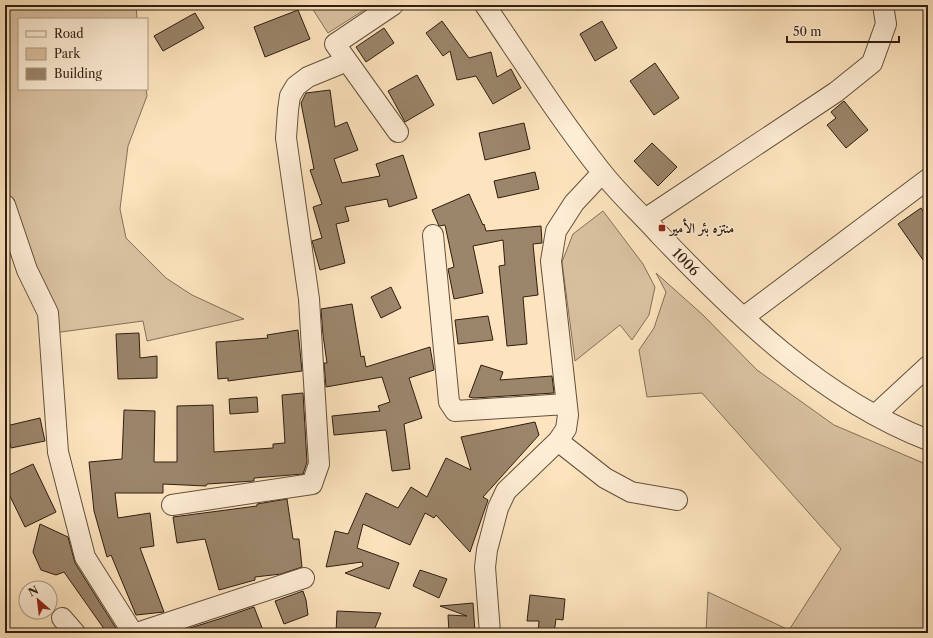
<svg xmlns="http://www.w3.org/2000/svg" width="933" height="638" viewBox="0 0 933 638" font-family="'Libre Caslon Text',Amiri,serif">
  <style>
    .green { fill: #dac2a1; stroke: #857059 }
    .building { fill: #9b856b; stroke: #301e11 }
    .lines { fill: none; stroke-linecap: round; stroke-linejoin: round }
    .minor-casing { stroke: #63503c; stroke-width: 22 }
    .minor { stroke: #feedd5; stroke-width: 20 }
    .poi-dot { fill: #8f2418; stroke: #feedd5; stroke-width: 1.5 }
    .labels { text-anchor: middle; stroke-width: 3; stroke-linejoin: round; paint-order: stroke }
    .poi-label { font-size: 14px; font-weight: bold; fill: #301e11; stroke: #feedd5; text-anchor: start }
    .street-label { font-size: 14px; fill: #301e11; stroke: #feedd5 }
  </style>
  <rect width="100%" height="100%" fill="#fde4be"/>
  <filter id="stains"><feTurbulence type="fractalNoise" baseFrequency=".005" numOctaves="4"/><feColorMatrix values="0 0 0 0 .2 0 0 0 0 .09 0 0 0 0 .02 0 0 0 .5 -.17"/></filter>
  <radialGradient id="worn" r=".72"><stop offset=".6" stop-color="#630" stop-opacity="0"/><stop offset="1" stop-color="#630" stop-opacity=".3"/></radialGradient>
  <!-- green -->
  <path class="green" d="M5,5H136L137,19H19V89H146L147,96L128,146L120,209L126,238L166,278L192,295L244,319L147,341L143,321L46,334L5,237Z
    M310,5H372L328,33Z
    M603,211L643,264L655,287L649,315L632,340L620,325L575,361L562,262L573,234Z
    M656,273L703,315L757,370L834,425L928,465V633H706L708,592L789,630L841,549L702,393L647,397L639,350L654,328L666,292Z"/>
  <!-- building -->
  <path class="building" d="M298,10L310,39L265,57L254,27Z
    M195,13L204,28L163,51L154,36Z
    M442,21L469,58L491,52L497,77L511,69L521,88L493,104L476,76L457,80L450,51L443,56L426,33Z
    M602,21L617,48L595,61L580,34Z
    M384,28L394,43L366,62L356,47Z
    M655,63L679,98L654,115L630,81Z
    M417,75L434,105L405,122L388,91Z
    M330,90L335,127L347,122L358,150L334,159L342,183L380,176L376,164L403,155L417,198L389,207L387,199L345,207L349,221L336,224L345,263L320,270L312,241L322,238L313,207L322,204L310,170L314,169L301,103L306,93Z
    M844,101L868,130L846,148L827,125L836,118L831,112Z
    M524,123L530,149L485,160L479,133Z
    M652,143L677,167L658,186L634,161Z
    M535,172L539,189L498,198L494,181Z
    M469,194L483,225L484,224L486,231L541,226L542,243L533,244L538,295L523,297L527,344L507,346L499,266L505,265L503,240L473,246L483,293L454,299L448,269L454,267L445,225L439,226L432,210Z
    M921,208L928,219V267L898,224Z
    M391,287L401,308L381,318L371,297Z
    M352,304L361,357L364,356L366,367L430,347L434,370L409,378L422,418L404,424L410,469L392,471L386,430L334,435L332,416L380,411L378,406L390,402L382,377L326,387L324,363H327L323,335L321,309Z
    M488,316L493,340L458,344L455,320Z
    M298,330L302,371L228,381V378L218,379L216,342L268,338L267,335Z
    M139,333L140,358L157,356V378L118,379L116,334Z
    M481,365L503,372L500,380L552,376L554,393L474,398L469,397Z
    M303,393L307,462L303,474L254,478V481L207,484L206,486L163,484V493H115L118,518L150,513L154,546L140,548L164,612L136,615L111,555L107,557L94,511L89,462L122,459L124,410L155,411L154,462H177V406L213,405L214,452L273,448V444L285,443L282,395Z
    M257,397L258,412L230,414L229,399Z
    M40,418L45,441L11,448L6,426Z
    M535,422L539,435L483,497L488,500L470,552L436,515L434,518L425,513L410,545L363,524L357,548L399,563L389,589L345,573L363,566L362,562L326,567L335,531L348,534L366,493L398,508L411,487L427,497L446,458L471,470L461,437Z
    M33,464L56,512L25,527L5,486V477Z
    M287,499L293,539H299L302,567L281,574L255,577V580L219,590L205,539L177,543L173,517L257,506V504Z
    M40,524L68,537L75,563L119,633H107L64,572L56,575L41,570L33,552Z
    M420,570L447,579L439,598L413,586Z
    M303,591L306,600L308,615L284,624L275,601Z
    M530,595L565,599L563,620L556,619L554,633H538L539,621H527Z
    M473,603L475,633H449L448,615L467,616L440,606Z
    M254,607L264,633H174L219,619Z
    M337,611L381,613L373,633H336Z"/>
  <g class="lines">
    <!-- minor casing -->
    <g class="minor-casing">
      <path id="minor" d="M393,5L335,44L398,132
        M485,5C523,61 559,118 601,171C618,193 640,213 659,234C736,315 822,399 928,440
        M5,205L27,270L48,313L58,452L85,557L133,633
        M645,219L836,92L872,63L886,24L883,5
        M433,235L449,402L455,411L566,404
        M744,317L928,179
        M875,415L928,366
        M558,441L605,478L631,492L677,500
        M172,505L312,484L319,464L309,299L286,138L288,110L290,96L296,86L308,77L347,61
        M62,618L75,633
        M137,633L304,578
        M490,633L485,567L487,550L498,508L506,491L558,441L566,429L568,415L551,261L556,231L574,203L602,173"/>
    </g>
    <!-- minor -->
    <use href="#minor" class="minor"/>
  </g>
  <!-- markers -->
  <rect class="poi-dot" x="658" y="224" width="8" height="8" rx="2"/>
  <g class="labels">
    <!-- poi labels -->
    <g class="poi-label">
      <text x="670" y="233">منتزه بئر الأمير</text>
    </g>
    <!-- street labels -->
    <g class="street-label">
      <text transform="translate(686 262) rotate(46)" y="5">1006</text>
    </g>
  </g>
  <!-- margin -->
  <rect width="933" height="638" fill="none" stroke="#fde4be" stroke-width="20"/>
  <rect x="6" y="6" width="921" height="626" fill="none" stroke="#301e11" stroke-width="2"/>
  <rect x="10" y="10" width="913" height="618" fill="none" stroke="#301e11"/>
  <!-- legend -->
  <rect x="18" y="18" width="130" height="72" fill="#feedd5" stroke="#ac9a87"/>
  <rect x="26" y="31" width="20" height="6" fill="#feedd5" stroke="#ac9a87"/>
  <text x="54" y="38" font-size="12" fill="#301e11">Road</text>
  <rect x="26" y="48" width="20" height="12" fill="#dac2a1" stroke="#ac9a87"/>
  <text x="54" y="58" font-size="12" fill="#301e11">Park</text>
  <rect x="26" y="68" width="20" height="12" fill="#9b856b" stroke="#ac9a87"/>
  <text x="54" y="78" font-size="12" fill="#301e11">Building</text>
  <!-- north arrow -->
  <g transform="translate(38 600) rotate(332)"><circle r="19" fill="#feedd5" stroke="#ac9a87"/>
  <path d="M0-3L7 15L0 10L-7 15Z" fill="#8f2418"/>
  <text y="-6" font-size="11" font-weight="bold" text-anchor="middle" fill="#301e11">N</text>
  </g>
  <!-- scale -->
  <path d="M787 36v6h112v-6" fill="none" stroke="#301e11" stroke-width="2"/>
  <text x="793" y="36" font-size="12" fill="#301e11" stroke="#feedd5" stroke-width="3" paint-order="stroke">50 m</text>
  <rect width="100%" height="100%" filter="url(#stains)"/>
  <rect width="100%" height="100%" fill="url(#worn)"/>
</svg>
